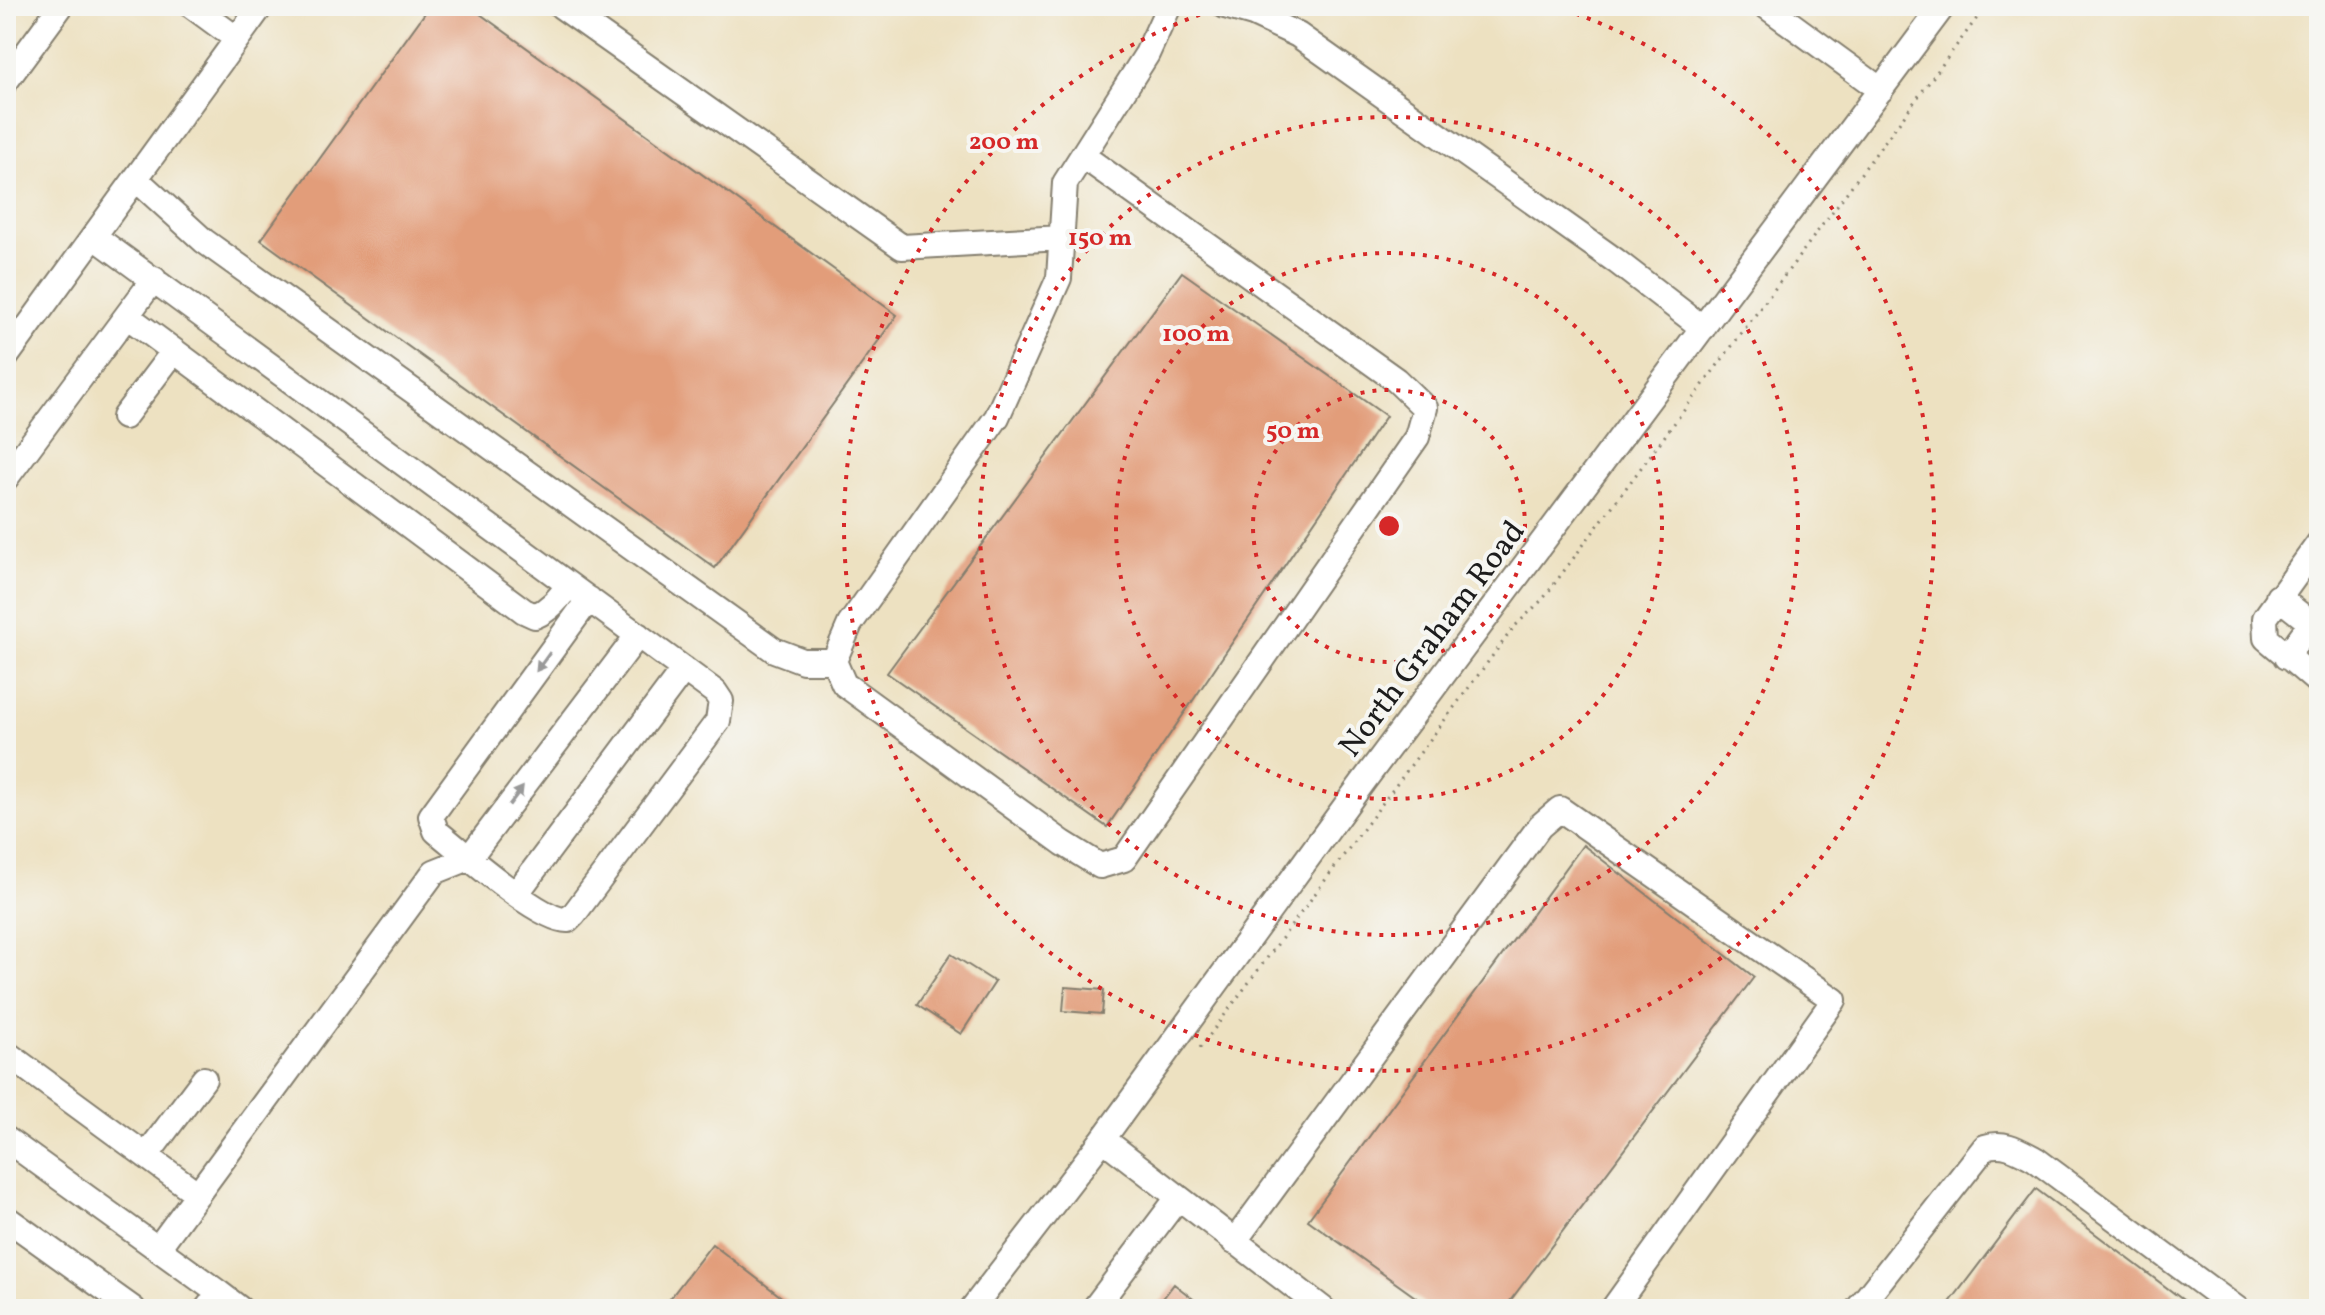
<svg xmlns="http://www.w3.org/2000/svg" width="2325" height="1315" viewBox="0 0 2325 1315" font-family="Vollkorn,serif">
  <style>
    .building { fill: #e29d7a }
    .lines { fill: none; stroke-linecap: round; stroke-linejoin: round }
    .minor-casing { stroke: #847e6e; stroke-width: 28 }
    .path { stroke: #847e6e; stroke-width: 3; stroke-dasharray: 2 6; stroke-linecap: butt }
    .minor { stroke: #fff; stroke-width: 24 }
    .oneway { fill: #999 }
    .ring { fill: none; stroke: #d62828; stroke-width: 4; stroke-dasharray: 4 8 }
    .labels { text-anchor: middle; stroke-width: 8; stroke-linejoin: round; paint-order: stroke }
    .street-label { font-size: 32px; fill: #1c1c1c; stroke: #f6f6f2 }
    .centre { fill: #d62828; stroke: #f6f6f2; stroke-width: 4 }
    .ring-label { font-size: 24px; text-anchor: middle; font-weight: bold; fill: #d62828; stroke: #f6f6f2; stroke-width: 8; stroke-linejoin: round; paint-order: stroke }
  </style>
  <rect width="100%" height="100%" fill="#f6f6f2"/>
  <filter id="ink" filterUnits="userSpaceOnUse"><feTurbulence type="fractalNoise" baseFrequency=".0125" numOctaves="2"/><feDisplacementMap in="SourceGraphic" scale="16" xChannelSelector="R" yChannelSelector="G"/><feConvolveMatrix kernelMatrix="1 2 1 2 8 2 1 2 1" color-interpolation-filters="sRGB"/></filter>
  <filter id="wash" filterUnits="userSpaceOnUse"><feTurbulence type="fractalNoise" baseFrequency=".006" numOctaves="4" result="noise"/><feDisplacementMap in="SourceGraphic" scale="32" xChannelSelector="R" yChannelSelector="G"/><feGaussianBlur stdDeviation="1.8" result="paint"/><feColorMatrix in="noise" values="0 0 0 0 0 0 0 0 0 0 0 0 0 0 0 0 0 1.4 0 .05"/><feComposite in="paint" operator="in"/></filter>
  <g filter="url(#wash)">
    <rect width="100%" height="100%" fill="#ede1c1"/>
    <g id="blocks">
      <!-- building -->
      <path class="building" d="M430,6H469L897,315L715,568L261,240Z
        M1182,272L1386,416L1107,827L887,673Z
        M1583,845L1754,977L1504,1309H1432L1308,1220Z
        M951,954L995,982L961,1034L917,1005Z
        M1065,987L1104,990L1102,1014L1063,1011Z
        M2036,1189L2195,1309H1945Z
        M712,1244L797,1309H662Z
        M1174,1284L1206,1309H1155Z"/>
    </g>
  </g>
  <g filter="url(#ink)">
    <use href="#blocks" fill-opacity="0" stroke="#847e6e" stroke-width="2"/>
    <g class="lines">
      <!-- minor casing -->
      <g class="minor-casing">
        <path id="minor" d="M192,6L237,39
          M561,6L902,247L1062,238
          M1225,6L1253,14L1298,35L1616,261L1703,328
          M1766,6L1881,90
          M6,81L61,6
          M1083,156L1396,380L1425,408L1417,437L1124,859L1100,866L1063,843L844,684L834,661L850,624L997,417L1059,278L1065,183L1147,54L1169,6
          M137,180L204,241L774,650L803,661H834
          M95,237L715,692L721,701L718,721L574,914L568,920C541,922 461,851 436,831L431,816L589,599
          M127,316L524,611L535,616C551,609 559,598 569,585
          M6,357L261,6
          M124,417L174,351
          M6,478L154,279
          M2319,543L2265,618L2266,638L2319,683
          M2278,597L2311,623L2286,657
          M516,894L684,669
          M6,1053L198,1194
          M6,1139L219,1293L207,1309
          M1103,1139L1323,1309
          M146,1156L204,1079
          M6,1218L133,1309
          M1234,1242L1540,826L1560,809L1834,1000L1613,1309
          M158,1248L434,872L469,858L638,635
          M219,1293L240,1309
          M972,1309L1103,1139L1363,782L1943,6
          M1094,1309L1177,1199
          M1858,1309L1985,1147C2005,1141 2018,1150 2035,1159L2237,1309"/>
      </g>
      <!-- path -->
      <path class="path" d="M1200,1048L1514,627L1543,599L1986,6"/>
      <!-- minor -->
      <use href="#minor" class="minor"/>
    </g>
    <!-- one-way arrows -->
    <defs><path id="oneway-solid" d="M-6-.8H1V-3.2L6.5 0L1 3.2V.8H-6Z" transform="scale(2)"/></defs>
    <g class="oneway">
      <use href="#oneway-solid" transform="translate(543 662) rotate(126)"/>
      <use href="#oneway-solid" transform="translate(516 796) rotate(-53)"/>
    </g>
  </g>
  <!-- distance rings -->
  <g class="ring">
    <circle cx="1389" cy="526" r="136"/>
    <circle cx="1389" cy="526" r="273"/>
    <circle cx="1389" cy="526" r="409"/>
    <path d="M1553 6A545 545 0 1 1 1225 6"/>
  </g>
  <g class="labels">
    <!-- street labels -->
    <g class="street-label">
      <text transform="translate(1431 638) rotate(-53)" y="11">North Graham Road</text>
    </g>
  </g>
  <circle cx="1389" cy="526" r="12" class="centre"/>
  <g class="ring-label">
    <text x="1004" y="149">200 m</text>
    <text x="1100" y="245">150 m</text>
    <text x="1196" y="341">100 m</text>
    <text x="1293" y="438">50 m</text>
  </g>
  <!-- margin -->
  <rect width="2325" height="1315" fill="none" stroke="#f6f6f2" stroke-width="32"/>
</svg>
